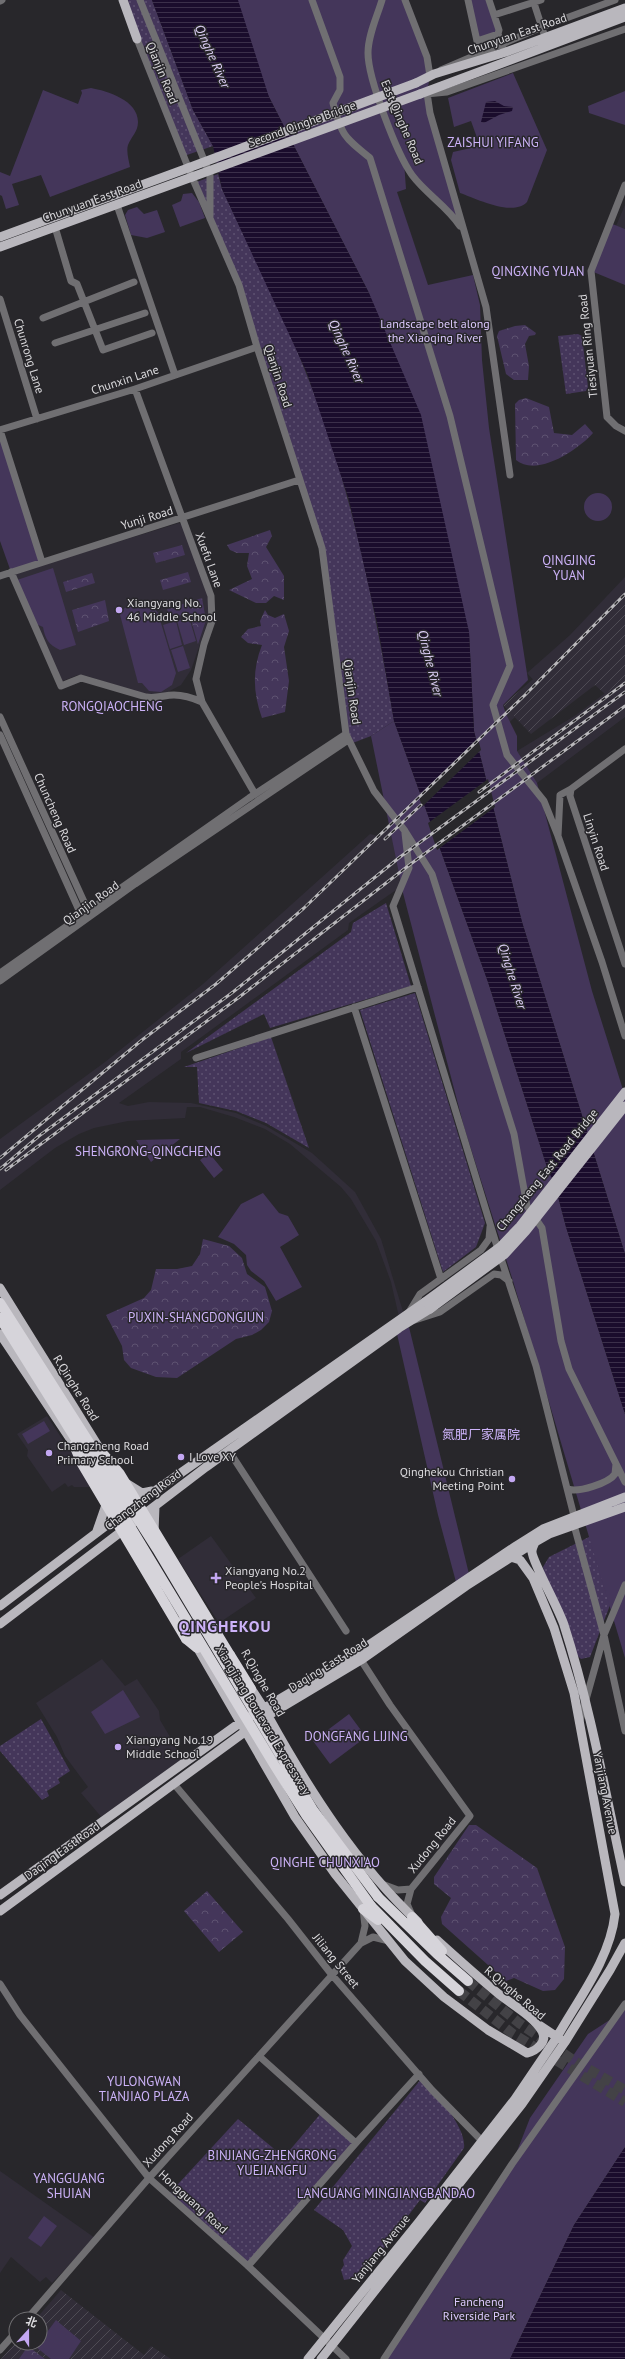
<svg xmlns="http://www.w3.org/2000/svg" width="625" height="2359" viewBox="0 0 625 2359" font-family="'PT Sans','Noto Sans SC',sans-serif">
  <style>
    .built { fill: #312d38 }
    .industrial { fill: url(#industrial-furrows) }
    .grass { fill: url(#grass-dots) }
    .forest { fill: url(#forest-crowns) }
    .park { fill: #44365a }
    .water { fill: url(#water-rules) }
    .pier { fill: #28272b }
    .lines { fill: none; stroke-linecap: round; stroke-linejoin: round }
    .highway-tunnel { stroke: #434246; stroke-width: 10; stroke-dasharray: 10 5; stroke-linecap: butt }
    .minor { stroke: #706f72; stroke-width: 7 }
    .major { stroke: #b9b7bd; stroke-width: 9 }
    .highway { stroke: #d6d4da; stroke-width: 10 }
    .rail-casing { stroke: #bab9bc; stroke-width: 3 }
    .rail { stroke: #28272b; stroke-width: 1.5; stroke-dasharray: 4.5; stroke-linecap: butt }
    .major-bridge { stroke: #b9b7bd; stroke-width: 9 }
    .highway-bridge { stroke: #d6d4da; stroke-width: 10 }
    .poi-dot { fill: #c3a7f2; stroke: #28272b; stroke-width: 1.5 }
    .labels { text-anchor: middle; stroke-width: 3; stroke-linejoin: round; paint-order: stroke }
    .street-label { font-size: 12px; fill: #dbdadd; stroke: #28272b }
    .park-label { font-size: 12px; fill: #dcc9fe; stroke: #28272b }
    .poi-label { font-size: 12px; fill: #dbdadd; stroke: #28272b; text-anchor: start }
    .water-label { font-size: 13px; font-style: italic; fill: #ded0f7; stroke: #28272b }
    .neighbourhood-label { font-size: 13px; fill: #cdb3f9; stroke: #28272b }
    .district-label { font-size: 16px; font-weight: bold; letter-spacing: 1px; fill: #cdb3f9; stroke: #28272b }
  </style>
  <defs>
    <pattern id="industrial-furrows" width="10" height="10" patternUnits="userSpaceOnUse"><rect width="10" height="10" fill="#312d38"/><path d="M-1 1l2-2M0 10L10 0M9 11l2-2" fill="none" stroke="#4e4b54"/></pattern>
    <pattern id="grass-dots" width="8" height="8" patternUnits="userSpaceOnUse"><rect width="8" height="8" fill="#44365a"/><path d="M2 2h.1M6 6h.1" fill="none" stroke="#5e5271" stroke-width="1.8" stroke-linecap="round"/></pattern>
    <pattern id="forest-crowns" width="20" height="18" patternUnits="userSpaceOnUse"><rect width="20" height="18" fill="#44365a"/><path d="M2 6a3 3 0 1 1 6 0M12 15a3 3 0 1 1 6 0" fill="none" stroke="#5e5271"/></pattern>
    <pattern id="water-rules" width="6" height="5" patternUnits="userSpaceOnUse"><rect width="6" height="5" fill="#1a0c2c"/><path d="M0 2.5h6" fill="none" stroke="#3b2f4a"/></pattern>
  </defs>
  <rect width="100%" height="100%" fill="#28272b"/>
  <!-- built -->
  <path class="built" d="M625,205V229L616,226Z
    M179,523L184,526L209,601V618L191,670L181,685L162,695H146L87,676L78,675L60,682L13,574Z
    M625,577V611L546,694L527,673L570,635Z
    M625,678V717L537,783L531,781L406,873L396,890L349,923L348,930L181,1052V1059L119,1103L128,1106L149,1102L191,1103L236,1113L266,1126L312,1153L355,1192L381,1239L405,1318L399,1317L391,1282L376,1241L351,1199L341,1187L290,1144L265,1129L234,1117L200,1107H187L185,1118L128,1121L94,1128L79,1134L55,1148L0,1190V1139L105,1062L203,984L370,834L378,836L508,710L515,717L395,834L402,843L515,759L517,751L576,715Z
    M47,1416L92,1484L89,1487H74L72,1485L68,1487L65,1483L52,1492L27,1456L28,1450L17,1434Z
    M211,1536L256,1598L219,1623L178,1559Z
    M102,1659L125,1686L137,1679L159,1711L160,1720L185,1762L103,1819L81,1793L88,1787L65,1756L57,1737L36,1703Z
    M0,2171L95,2238L52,2283L46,2277L40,2282L11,2257L0,2273Z"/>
  <!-- industrial -->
  <path class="industrial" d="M625,600V678L605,694L595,685L531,734L503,705Z
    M61,2290L144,2355L151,2346L171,2359H1L16,2342L40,2343V2319H36Z"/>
  <!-- grass -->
  <path class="grass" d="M128,0H152L193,110L213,146L184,156L137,39Z
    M218,174L222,189C250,250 282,311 306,373C351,485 374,603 394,721L371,736L350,744L322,548L239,285L194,183Z
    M578,334L582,336L588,387L586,391L566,394L558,336Z
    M386,903L411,986L270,1028L264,1014L186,1053L351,932L353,923Z
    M415,993L485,1223L476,1247L443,1272L360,1010Z
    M271,1037L309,1148L266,1123L236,1111L199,1103L197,1067H184Z
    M625,1519L619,1582L590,1657L581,1659L574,1652L545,1578L543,1567L549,1557Z
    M41,1719L70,1771L58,1779L60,1783L47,1791L49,1796L42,1800L0,1751V1746Z
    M422,2078C435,2092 467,2128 464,2148L425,2203L420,2200L362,2277L344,2280L341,2270L344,2265L343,2260L352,2246L343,2230L314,2210Z
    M322,2112L356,2143L248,2266L168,2195L238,2119L284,2157Z"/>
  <!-- forest -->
  <path class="forest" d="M525,325L536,333L535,335L529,336L525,344L529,366L528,380H514L506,374L497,336L499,331L515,326Z
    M526,398L549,407L554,433L572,435L585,424L593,433C579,449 537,478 516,460L515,404L519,400Z
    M270,530L272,536L266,547L284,576V600L274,596L266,603H256L229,590L252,579L247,566L249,553H237L230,550L227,545Z
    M182,545L185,555L156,563L153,553Z
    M188,572L191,582L163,590L160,580Z
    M92,573L95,583L66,592L63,582Z
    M202,598L206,620L198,644L189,613L170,618L167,609Z
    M105,600L109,621L78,632L72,610Z
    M265,610L268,615L275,618L284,614L289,631L284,647L289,681L285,712L262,718C253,693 252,670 262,645L248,643L241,637L248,629L261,626L260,621Z
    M203,1239L229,1246L242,1258L247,1274L265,1287L272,1311L269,1322L261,1330L252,1335L236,1339L177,1378L156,1377L131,1368L124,1360L122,1346L106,1315L144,1298L151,1290L156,1269H177L192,1266L200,1254Z
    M469,1825H476L537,1868L565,1947L564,1979L555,1990L543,1991L514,1978L506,1981L442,1924L441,1917L451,1898L434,1884V1877Z
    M207,1891L243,1932L219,1952L184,1911Z
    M26,2349L33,2350L45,2359H19Z"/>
  <!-- park -->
  <path class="park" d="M237,0H405L430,76L427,93L465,234L404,162L406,189L397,192L428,285L473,275L480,305L482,360L489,428L528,680L503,705L506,714L517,736V751L537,783L592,991L625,1096V1254L522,922L474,731L469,632L369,293L267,93Z
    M468,0H489L499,30L477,41Z
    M513,73L547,150L527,202C513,217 477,199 460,193L451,160L453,152L480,146L471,121L454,127L448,98Z
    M91,88C107,91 138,100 138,122C138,132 131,137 128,145C126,151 129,161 130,167L50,197L41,175L12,184L19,205L6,209L2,196L0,195V172L10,176L43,90L78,104L82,93L81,90Z
    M625,91V125L589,113L588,106Z
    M192,193L199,202L205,218L180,227L172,205L181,201L183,194Z
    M137,207L144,214L157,210L165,232L147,238L131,235L125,215L128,210Z
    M610,223L625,229V285L591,271Z
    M0,430L42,562L11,572L0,541Z
    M584 507a14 14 0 1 1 28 0a14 14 0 1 1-28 0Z
    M53,568L76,645L60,650C49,645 45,639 43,627L36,624L17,580Z
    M142,603L152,606L158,613L176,673L172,685L161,692L149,691L142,683H138L119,611L131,605Z
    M189,617L196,641L184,645L177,621Z
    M176,621L182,645L170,649L163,625Z
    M183,646L190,668L178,672L171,650Z
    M394,721L488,982L546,1164L556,1189L566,1227L625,1414V1658L513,1281L464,1127L403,893L371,736Z
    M180,1139L151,1162L136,1140Z
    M209,1153L223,1170L214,1178L200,1160Z
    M263,1193L279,1213L288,1216L299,1235L280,1247L302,1287L276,1301L264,1281L251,1271L247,1265L246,1255L234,1244L218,1237L241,1204Z
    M409,1327L469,1574L456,1582L438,1515L397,1334Z
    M44,1421L50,1431L28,1444L22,1434Z
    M123,1690L140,1717L105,1734L91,1712Z
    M349,1714L366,1737L330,1764L313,1741Z
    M625,2010V2147L574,2225L510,2359H384L512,2164L530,2118L588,2034Z
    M44,2216L57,2226L41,2247L28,2238Z
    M56,2320L81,2341L69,2359H51L36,2347Z"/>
  <!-- water -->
  <path class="water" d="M152,0H238L269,97L369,293L421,415L469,632L474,731L522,922L625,1254V1414L566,1227L556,1189L546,1164L488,982L394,721L378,627L349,500L307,373L222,189L213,146L193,110Z
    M495,101L504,106L513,107L512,111L499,115L484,123L481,122L486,102Z
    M625,2147V2359H510L574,2225Z"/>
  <!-- pier -->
  <path class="pier" d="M478,738L481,750L422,807L419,797Z
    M488,779L495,807L437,850L428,823Z"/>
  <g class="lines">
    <!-- highway-tunnel -->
    <path class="highway-tunnel" d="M468,1981L519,2023L576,2062L625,2090
      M459,1991L513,2034L625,2102"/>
    <!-- minor -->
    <path class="minor" d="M140,0L210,175V216
      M312,0L340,77V90L333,103C342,136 344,137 370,158L450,416L510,666L493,705L507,755L544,801L558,836
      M382,0C377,17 368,35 368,53C368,79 397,154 412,175C426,194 447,206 460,226
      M405,0L427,57L430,76
      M468,0L477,41L498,34L503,47
      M489,0L499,30L498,34
      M533,0L545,37
      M0,1L2,0
      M494,15L541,0
      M137,39L192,177L239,285L257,347L322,548L346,734L374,791L405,831L432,874L514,1134L527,1206L542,1228L561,1341L569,1369L625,1482
      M441,70L542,27L615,0
      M427,93L430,113L486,307L510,475
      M426,94L447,92L625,29
      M625,185L591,271L607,417L616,426L625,431
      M117,205L175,375
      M55,227L71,281L77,284L103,350L152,333
      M0,299L37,419
      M43,318L134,282
      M55,343L145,313
      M135,389L211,596L212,621L204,644L196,679L202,702
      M0,430L135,389L257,347
      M0,430L42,562
      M11,572L61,686L81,678L146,697C156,699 164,695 174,695C184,695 193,698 202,702L255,794
      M0,576L299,480
      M0,717L90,915
      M0,735L83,919
      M625,749L571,789L570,796L625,964
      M571,789L560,795L558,836L602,962L625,1036
      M405,833L409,868L393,906L495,1240L536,1366L574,1516
      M0,973L249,798L346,734
      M0,981L135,884L348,740
      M354,1007L441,1279
      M196,1058L418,987
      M409,1312L420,1294L481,1250L489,1239L490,1227
      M415,1320L440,1312L494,1274L501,1275L509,1281
      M229,1451L346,1631
      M568,1489C578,1493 609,1483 615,1474L616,1464
      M574,1525L604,1635L625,1731
      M361,1660L390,1705L470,1816L411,1889L407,1904L411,1913
      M580,1721L604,1635L625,1585
      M174,1784L288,1919L332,1975L432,2090L484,2143
      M382,1884L398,1890L411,1889
      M361,1943L365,1926L363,1909
      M0,1984L20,2015L149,2178L248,2266L346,2359
      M356,2143L419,2074
      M248,2266L356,2143L259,2056
      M27,2319L149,2178L361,1943L373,1937L389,1941
      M0,2350L16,2332
      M384,2359L512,2164L625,2004"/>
    <!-- major -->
    <path class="major" d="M123,0L137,39
      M416,83L434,74L506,52L625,8
      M420,94L625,17
      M0,237L188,168
      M0,247L192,177
      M0,1288L103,1454
      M0,1334L71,1440
      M126,1483L142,1493L152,1491
      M132,1507L425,1302
      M97,1531L106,1505L104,1500
      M154,1532L155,1506
      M535,1542C534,1545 532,1548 532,1551C531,1559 560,1611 564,1625C591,1709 606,1796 625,1882
      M511,1557L520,1560L533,1578L554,1628L574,1693L615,1914C610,1959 579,1998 557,2037L539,2025
      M0,1606L120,1515
      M182,1621L295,1817L335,1874L405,1961L444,1997L488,2030L527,2053C536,2051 548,2042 542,2031C534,2017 513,2005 500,1995C478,1977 458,1959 437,1940
      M0,1624L206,1467L399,1328L430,1309
      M247,1682C254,1694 262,1704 268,1716C309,1790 356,1864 418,1922
      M264,1718L361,1660L466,1586L535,1542L549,1534L625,1507
      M0,1895L241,1722L357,1653L516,1546L543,1529L625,1497
      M0,1911L250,1728
      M565,2042L610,1970L625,1943
      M308,2359L418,2223L515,2099L557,2037L565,2042L522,2104L321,2359"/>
    <!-- highway -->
    <path class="highway" d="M186,1639L197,1648
      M230,1655L251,1689
      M378,1897L437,1954L468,1981
      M371,1906L425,1961L459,1991
      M363,1909L378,1920
      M412,1917L442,1951"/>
    <!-- rail casing -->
    <g class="rail-casing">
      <path id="rail" d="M479,792L625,683
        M385,839L421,805
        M0,1158L142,1040L216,984L304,908L525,695L625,594
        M0,1169L39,1136L233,992L400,857L625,692
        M6,1170L238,998L408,866L625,706"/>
    </g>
    <!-- rail -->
    <use href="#rail" class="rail"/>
    <!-- major-bridge -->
    <path class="major-bridge" d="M188,168L416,83
      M192,177L420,94
      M425,1302L500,1247L520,1226L625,1092
      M430,1309L505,1254L526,1231L625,1106"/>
    <!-- highway-bridge -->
    <path class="highway-bridge" d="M0,1303L157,1549L313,1810L378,1897
      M0,1318L119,1508L275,1766L306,1815L371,1906
      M74,1445L82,1464L186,1639
      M99,1449L120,1474L230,1655"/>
  </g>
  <!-- markers -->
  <g class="poi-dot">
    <circle cx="119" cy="610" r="4"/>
    <circle cx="49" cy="1453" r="4"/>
    <circle cx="181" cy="1457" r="4"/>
    <circle cx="512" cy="1479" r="4"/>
    <path d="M214 1572h4v4h4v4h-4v4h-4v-4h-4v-4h4z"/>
    <circle cx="118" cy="1747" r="4"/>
  </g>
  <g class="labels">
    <!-- street labels -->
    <g class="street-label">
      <text transform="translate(517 34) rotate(-19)" y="4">Chunyuan East Road</text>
      <text transform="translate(162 73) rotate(68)" y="4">Qianjin Road</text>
      <text transform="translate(402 122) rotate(67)" y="4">East Qinghe Road</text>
      <text transform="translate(302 124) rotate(-20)" y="4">Second Qinghe Bridge</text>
      <text transform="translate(92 201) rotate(-20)" y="4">Chunyuan East Road</text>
      <text transform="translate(588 346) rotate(-96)" y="4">Tiesiyuan Ring Road</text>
      <text transform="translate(29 356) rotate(73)" y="4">Chunrong Lane</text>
      <text transform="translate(278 376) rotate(72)" y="4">Qianjin Road</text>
      <text transform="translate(125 380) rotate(-18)" y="4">Chunxin Lane</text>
      <text transform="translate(147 518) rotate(-17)" y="4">Yunji Road</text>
      <text transform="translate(209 560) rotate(70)" y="4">Xuefu Lane</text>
      <text transform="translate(352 692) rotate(82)" y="4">Qianjin Road</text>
      <text transform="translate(55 813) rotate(66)" y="4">Chuncheng Road</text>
      <text transform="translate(596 842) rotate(72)" y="4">Linyin Road</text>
      <text transform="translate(91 903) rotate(-36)" y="4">Qianjin Road</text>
      <text transform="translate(547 1170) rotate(-51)" y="4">Changzheng East Road Bridge</text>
      <text transform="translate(76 1388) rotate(58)" y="4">R.Qinghe Road</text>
      <text transform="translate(143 1500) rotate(-37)" y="4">Changzheng Road</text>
      <text transform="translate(328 1665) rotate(-32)" y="4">Daqing East Road</text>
      <text transform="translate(263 1683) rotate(60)" y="4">R.Qinghe Road</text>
      <text transform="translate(263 1720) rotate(59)" y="4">Xiangjiang Boulevard Expressway</text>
      <text transform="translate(605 1793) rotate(79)" y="4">Yanjiang Avenue</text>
      <text transform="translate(432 1845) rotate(-51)" y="4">Xudong Road</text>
      <text transform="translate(62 1851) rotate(-36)" y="4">Daqing East Road</text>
      <text transform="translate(336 1961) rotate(51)" y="4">Jiliang Street</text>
      <text transform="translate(515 1993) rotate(40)" y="4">R.Qinghe Road</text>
      <text transform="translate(168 2140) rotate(-48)" y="4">Xudong Road</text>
      <text transform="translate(193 2202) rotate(42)" y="4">Hongguang Road</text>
      <text transform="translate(381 2249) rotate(-51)" y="4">Yanjiang Avenue</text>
    </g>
    <!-- park labels -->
    <g class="park-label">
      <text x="435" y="328">Landscape belt along<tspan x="435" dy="14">the Xiaoqing River</tspan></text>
      <text x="479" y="2306">Fancheng<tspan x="479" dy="14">Riverside Park</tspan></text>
    </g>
    <!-- poi labels -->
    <g class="poi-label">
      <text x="127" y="607">Xiangyang No.<tspan x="127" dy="14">46 Middle School</tspan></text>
      <text x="57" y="1450">Changzheng Road<tspan x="57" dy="14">Primary School</tspan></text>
      <text x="189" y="1461">I Love XY</text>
      <text x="504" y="1476" text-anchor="end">Qinghekou Christian<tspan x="504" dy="14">Meeting Point</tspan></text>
      <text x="225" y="1575">Xiangyang No.2<tspan x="225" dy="14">People's Hospital</tspan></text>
      <text x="126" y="1744">Xiangyang No.19<tspan x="126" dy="14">Middle School</tspan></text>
    </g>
    <!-- water labels -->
    <g class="water-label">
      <text transform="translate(213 56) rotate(66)" y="5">Qinghe River</text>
      <text transform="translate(347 351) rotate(66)" y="5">Qinghe River</text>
      <text transform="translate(431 663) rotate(76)" y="5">Qinghe River</text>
      <text transform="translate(513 976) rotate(73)" y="5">Qinghe River</text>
    </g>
    <!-- neighbourhood labels -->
    <g class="neighbourhood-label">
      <text x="493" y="147">ZAISHUI YIFANG</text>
      <text x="538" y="276">QINGXING YUAN</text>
      <text x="569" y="565">QINGJING<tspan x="569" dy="15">YUAN</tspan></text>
      <text x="112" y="711">RONGQIAOCHENG</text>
      <text x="148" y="1156">SHENGRONG-QINGCHENG</text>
      <text x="196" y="1322">PUXIN-SHANGDONGJUN</text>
      <text x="481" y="1439">氮肥厂家属院</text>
      <text x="356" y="1741">DONGFANG LIJING</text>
      <text x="325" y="1867">QINGHE CHUNXIAO</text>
      <text x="144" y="2086">YULONGWAN<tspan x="144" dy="15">TIANJIAO PLAZA</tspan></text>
      <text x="272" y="2160">BINJIANG-ZHENGRONG<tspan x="272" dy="15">YUEJIANGFU</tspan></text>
      <text x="69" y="2183">YANGGUANG<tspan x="69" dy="15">SHUIAN</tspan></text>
      <text x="386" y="2198">LANGUANG MINGJIANGBANDAO</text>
    </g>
    <!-- district labels -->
    <g class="district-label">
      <text x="225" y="1632">QINGHEKOU</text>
    </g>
  </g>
  <!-- north arrow -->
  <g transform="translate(28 2331) rotate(21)"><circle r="19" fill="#28272b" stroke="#706f72"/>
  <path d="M0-3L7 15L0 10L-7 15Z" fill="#c3a7f2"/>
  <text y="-6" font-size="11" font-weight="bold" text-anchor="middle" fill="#dbdadd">北</text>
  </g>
</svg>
